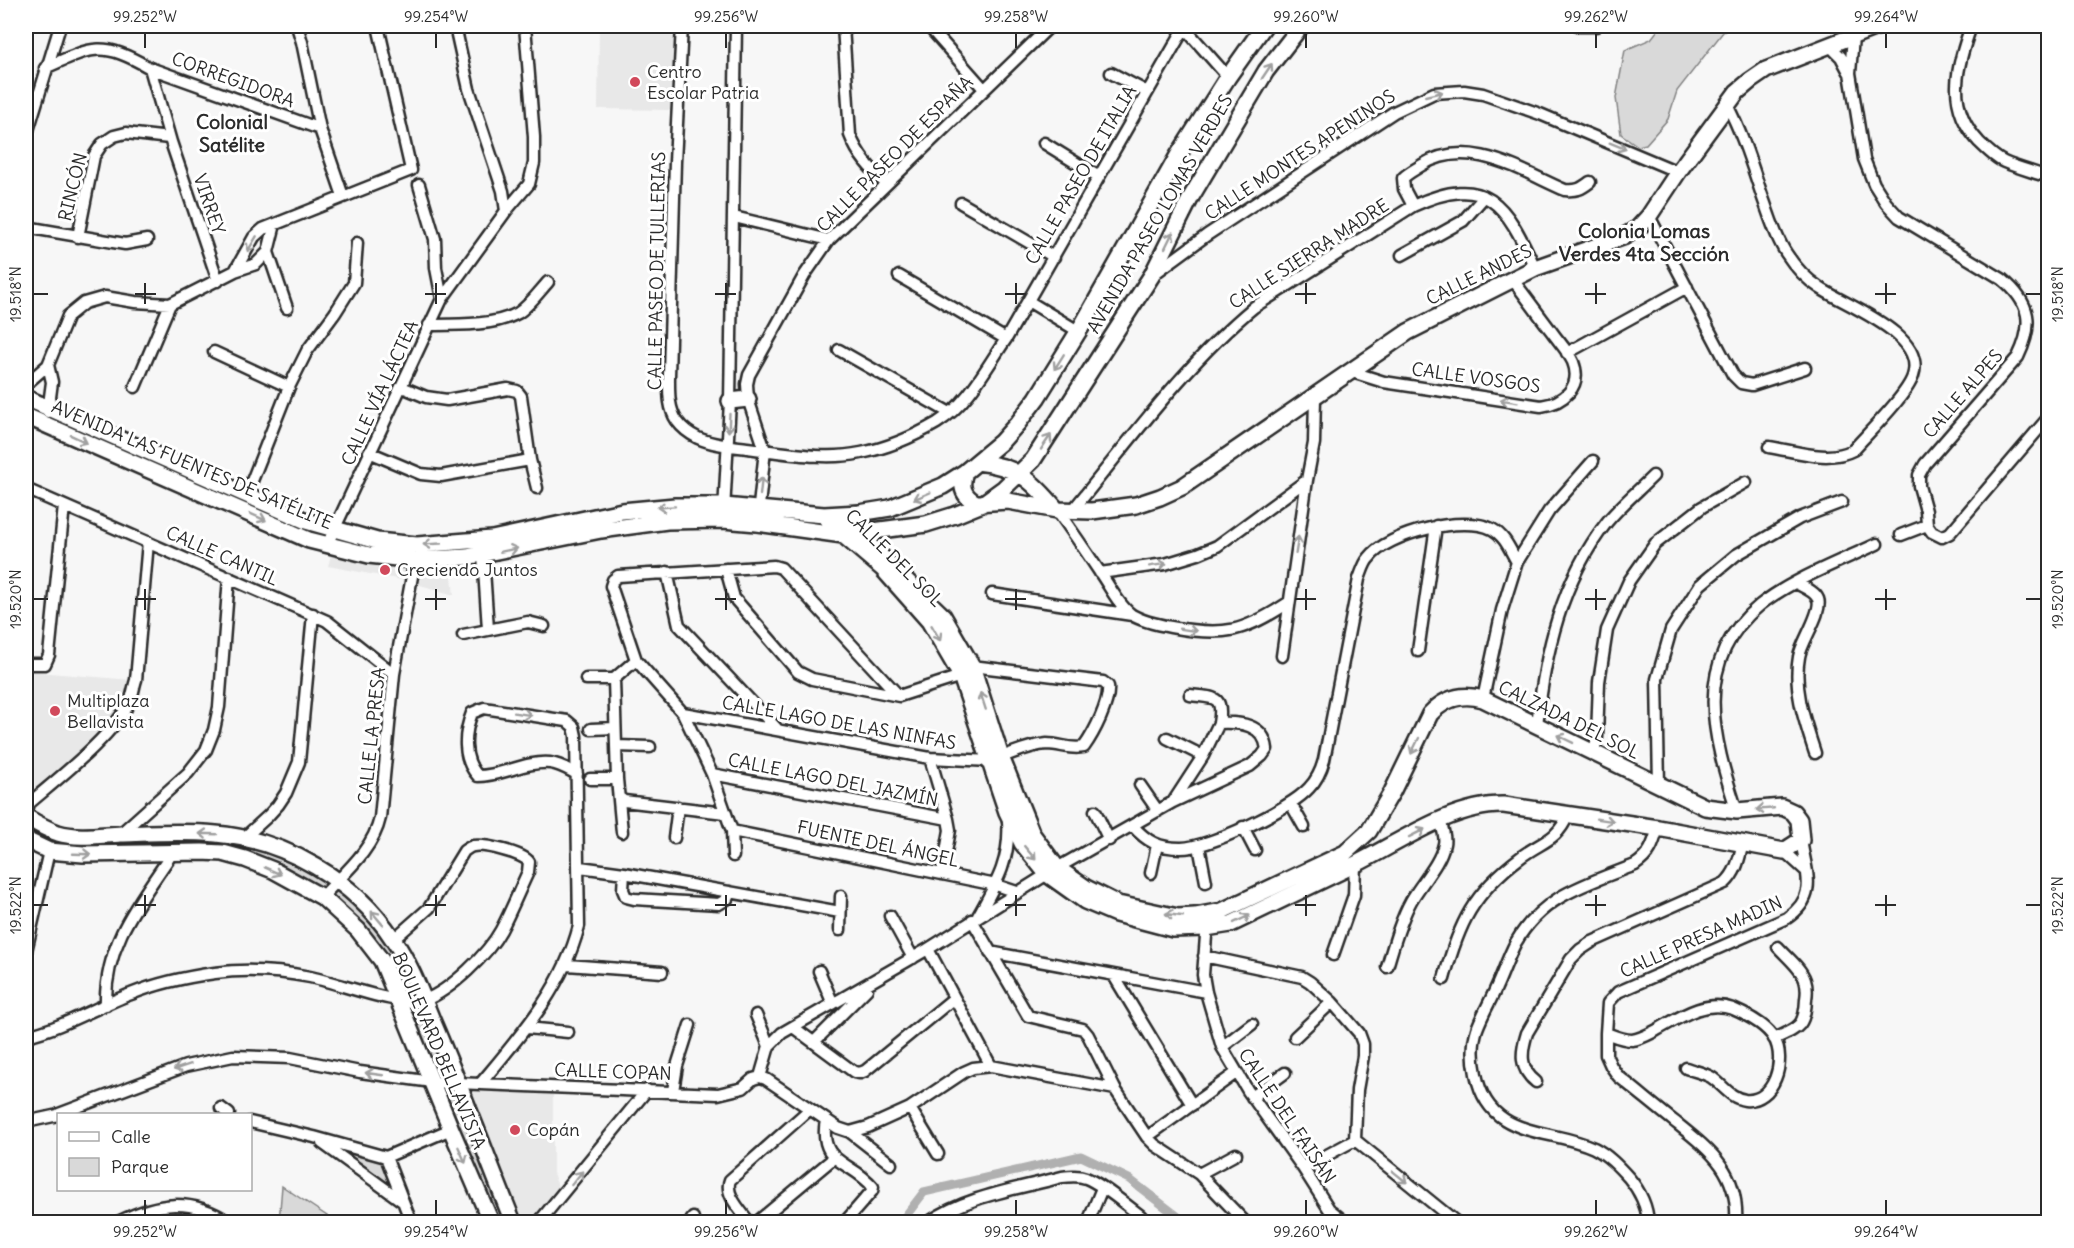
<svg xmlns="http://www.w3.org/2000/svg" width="2074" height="1248" viewBox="0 0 2074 1248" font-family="Delius,sans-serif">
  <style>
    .built { fill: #e8e8e8 }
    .green { fill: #d9d9d9; stroke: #828282; stroke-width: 1.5 }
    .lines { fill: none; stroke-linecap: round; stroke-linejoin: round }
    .canal { stroke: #b0b0b0; stroke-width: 9 }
    .street-casing { stroke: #2b2b2b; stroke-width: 15 }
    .secondary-casing { stroke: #2b2b2b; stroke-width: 20 }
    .street { stroke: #fff; stroke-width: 10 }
    .secondary { stroke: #fff; stroke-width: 15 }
    .oneway { stroke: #a0a0a0 }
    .ticks { fill: none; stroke: #2b2b2b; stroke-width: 2 }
    .poi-dot { fill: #d1495b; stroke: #fff; stroke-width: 2 }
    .labels { text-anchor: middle; stroke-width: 6; stroke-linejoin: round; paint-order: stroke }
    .poi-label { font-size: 18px; fill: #2b2b2b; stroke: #fff; text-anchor: start }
    .street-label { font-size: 18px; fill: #2b2b2b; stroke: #fff }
    .neighbourhood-label { font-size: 20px; font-weight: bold; fill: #2b2b2b; stroke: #fff }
    .neatline { fill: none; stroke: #2b2b2b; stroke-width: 2 }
    .ticks-label { font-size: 15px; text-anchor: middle; fill: #2b2b2b }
  </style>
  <rect width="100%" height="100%" fill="#f7f7f7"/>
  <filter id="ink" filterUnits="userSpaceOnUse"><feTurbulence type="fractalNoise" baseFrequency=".0167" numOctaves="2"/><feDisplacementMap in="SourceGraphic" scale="12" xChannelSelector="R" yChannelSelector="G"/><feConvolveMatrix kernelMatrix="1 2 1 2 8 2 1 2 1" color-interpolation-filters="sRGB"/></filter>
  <g filter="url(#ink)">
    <!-- built -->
    <path class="built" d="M599,26H675L670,110L598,109Z
      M332,551L410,565L407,581L328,566Z
      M451,567L454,595L417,584L421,568Z
      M26,671L132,680L128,696L120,712L104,731L26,802Z
      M459,1083L553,1087V1173L562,1197L535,1222H513Z"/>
    <!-- green -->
    <path class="green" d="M1661,26H1733L1723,32L1677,91L1668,119L1646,144L1638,146L1621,134L1616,98L1625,50L1651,39Z
      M26,822L42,831L215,833L316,867L394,939L513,1222H491L400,1000L339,911L245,859L80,851L26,837Z
      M314,1137L386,1157L402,1201Z
      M282,1186L336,1222H279Z
      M180,1205L229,1222H168Z"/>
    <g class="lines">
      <!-- canal -->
      <path class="canal" d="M901,1222L924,1192L1081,1156L1129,1179L1185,1222"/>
      <!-- street casing -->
      <g class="street-casing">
        <path id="street" d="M297,26L302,42L320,129L343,196
          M455,26L469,89L503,191L506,211
          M682,26L675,162L669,376C669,391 668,408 677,421C682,428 690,434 698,438C713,445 731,446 747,448C783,452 824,461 861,453C887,448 913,437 937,423C968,404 986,368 1006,339L1185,27
          M843,26L850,135C858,156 871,169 886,184
          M1183,26L1228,77
          M1579,26H1596
          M1971,26C1957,67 1945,106 1979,142C1986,149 1995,158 2004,162C2018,168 2034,172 2048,177
          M930,28L984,89
          M1853,37L1850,73L1864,159L1874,184L1886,203L1899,217L2002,279C2031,303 2034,324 2018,357L1925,464L1919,475V486L1926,511L1927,525L1932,532L1942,537L1950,533L2048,418
          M1830,46L1841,57L1849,72
          M45,68C93,46 103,41 150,68L320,129
          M150,68L171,142L218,281
          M1111,73L1147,92
          M1727,105C1743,135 1752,166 1763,198C1770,217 1775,236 1786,253C1795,267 1806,279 1820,288C1846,306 1927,334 1913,376C1907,395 1868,433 1853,450C1829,463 1795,451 1769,447
          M26,137L60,26
          M1044,143L1099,177
          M419,185L435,239L436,268L442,299
          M961,203L1054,257
          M1413,206L1404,189L1403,178C1408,173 1416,169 1422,165C1469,136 1521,171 1565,190C1577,191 1581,189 1590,182
          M1649,216L1733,375L1741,383L1752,385L1805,368
          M734,217L829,240
          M26,227L125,244L147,240
          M78,237L94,156L102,144L114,136L126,133L169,138
          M268,252L287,308
          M1402,255L1463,221L1484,197
          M235,271L254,237L263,229L411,170L378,26
          M1154,274L1207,235L1394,112L1434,93L1464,91L1483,94L1540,114L1678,172
          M899,276L1006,339
          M1028,301L1078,331
          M429,325C455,325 495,326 518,313C529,306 539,292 548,282
          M839,350L950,413
          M214,352L289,387
          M1567,353L1687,287
          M48,365L52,382L48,412
          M1349,371L1384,382L1541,406C1563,403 1583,387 1573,362C1568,351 1559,342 1552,332C1539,315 1526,297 1513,280
          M26,384L48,365L68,316L84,303L105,297L135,302L170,304L235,271L256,264L268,252L275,224
          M135,387L170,304
          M402,387L426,397L447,400L508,389L517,391L521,396L530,460L537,488
          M369,452L421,474L441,476L530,460
          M26,489L327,621L394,674
          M246,496L289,387L307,351L335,313L354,283L357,243
          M1057,510C1072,531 1087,553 1101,574C1110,587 1119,606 1132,615C1142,621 1160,625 1171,627C1224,637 1244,632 1288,603
          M724,511L730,401L736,26
          M1072,511C1129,442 1185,364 1254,307L1413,206C1487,172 1506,204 1535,268
          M758,515L765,450L748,399L747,384L749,375L804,276L829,240L1050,26
          M1901,535L1927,525
          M327,545L442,299L506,211L529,184L534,163V137L525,26
          M483,555L488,629
          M726,569L734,598L798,672L812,679L899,696L961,676
          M667,572L679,625L777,729
          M1100,573L1165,564L1198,554L1217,546L1307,480
          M1796,583C1803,587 1815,591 1818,599C1823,612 1801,642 1799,657C1793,689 1805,722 1815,753
          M992,594L1132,615
          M463,635L528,622L544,626
          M1418,651L1436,526
          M1282,656L1307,480L1314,443L1315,397
          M26,664H45L49,655L64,506
          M972,666L1103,682L1108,686C1110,702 1094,733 1084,747C1069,750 1061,744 1047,744C1031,745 1016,752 1001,757
          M586,679H614
          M1190,695C1213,698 1224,694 1219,723
          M1483,699L1502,610L1517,562L1549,511L1593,461
          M683,713L930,758L990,761
          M1537,725C1545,652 1561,581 1607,522C1620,506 1638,491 1653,476
          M591,729L615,728
          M1167,738L1203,756
          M616,746L650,747
          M1594,753L1597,737L1599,682L1607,630L1629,581L1655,544L1702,507L1746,482
          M930,758L948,819L950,830L942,874
          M712,774L948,819
          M590,779H617
          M1140,785L1158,811
          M1659,786L1657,679L1671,630L1700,585L1736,555L1800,518L1842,502
          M620,798L624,801L725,813
          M1291,804L1304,827
          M26,806C56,780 115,735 131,699C133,693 134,686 136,680L148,542
          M1095,811L1109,840
          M1737,811C1713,738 1691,661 1760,605C1791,580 1841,561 1877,544
          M1133,826C1147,842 1159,848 1181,848C1209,848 1290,809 1309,788C1317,780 1321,771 1324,760L1359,579C1362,572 1364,563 1369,558C1387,533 1464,515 1492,529C1505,536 1510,550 1517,562
          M1243,827L1255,850
          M732,831L942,874L996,885L1017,892
          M622,832L617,779L614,679L636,660
          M120,834L188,773L206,750L214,730L219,707L229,577
          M245,837L268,816L278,805L286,793L299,762L313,614
          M674,838L678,807
          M1199,846L1206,882
          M1784,851L1805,870
          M733,856L732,831L712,774L683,713L636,660L611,586L613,580L618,576L774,566L781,568L899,696
          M580,867L624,873L840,912
          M624,873L623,890L626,897L634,899L719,904L727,899L730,892
          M1151,873L1157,845
          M322,897C344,873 373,850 380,818L394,674L415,560
          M890,916L913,958
          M978,916C996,884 1011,860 1008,821
          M972,920L1028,1016L1083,1029L1088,1035L1115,1089L1147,1137L1155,1145L1199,1174L1245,1222
          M1207,923L1203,975L1206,992L1222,1047L1248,1091L1303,1168L1329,1209L1345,1222
          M840,930L841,896
          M928,949L991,1066
          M26,951L49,851
          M990,952L1206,992
          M1333,955L1354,895L1355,864
          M1204,956L1302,977L1310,982L1332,1002L1359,1033L1363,1044V1056L1357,1090L1355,1140L1456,1222
          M567,965L662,972
          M1387,967C1394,944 1400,921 1411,901C1421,883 1440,864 1444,844C1446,836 1442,828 1440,821
          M819,971L833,1004
          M1114,976L1192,1105
          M1444,979C1459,923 1473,893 1521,857C1542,841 1557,841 1568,815
          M106,1005C104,943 141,900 173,852
          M756,1015L769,1046
          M793,1027L854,1072L860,1073L865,1071L954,998
          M527,1028L568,1032
          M1606,1033C1614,1036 1623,1040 1632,1040C1641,1039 1649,1034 1657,1030C1680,1017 1706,999 1733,1009C1747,1015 1766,1025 1774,1038C1787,1060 1774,1103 1745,1100C1730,1098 1723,1085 1711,1077C1704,1073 1694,1071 1686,1068
          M26,1036C62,1028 96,1007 131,994C158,983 186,977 215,973C246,969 279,971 310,977C336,982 402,1008 425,1000C451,990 488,954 501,930C511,911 519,891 528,872L529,862C523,853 484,844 473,846C469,847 467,849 464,851L429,908L394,939
          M1295,1037L1332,1002
          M1774,1039C1798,1028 1805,1027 1806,999C1807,993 1807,986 1805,980C1801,968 1787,957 1778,947
          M814,1042L867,989
          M1222,1047L1252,1024
          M760,1077L769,1046L782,1033L928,949L1057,868L1173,802L1250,766L1262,756L1267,749C1264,724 1240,722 1219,723L1203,756L1173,802
          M760,1077L766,1079L838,1128L850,1132L868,1127L910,1108L964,1072L973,1068L991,1066L1115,1089
          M1536,1082C1519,1069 1521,1052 1527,1033L1571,959L1580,950L1592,942L1725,883C1737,872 1739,858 1743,843
          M481,1083C521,1035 563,988 579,926L576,736L574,727L567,721L484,708L472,713C464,733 462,759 478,776C502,776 525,761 550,763C560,764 569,770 577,774
          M673,1091L677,1066L690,1025
          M1252,1097L1285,1073
          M221,1108L229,1114
          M910,1108L938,1154
          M59,1114L186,1066L233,1056L290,1058L360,1072L432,1082L718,1094L743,1088L753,1079L760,1077
          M826,1120C818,1165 851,1160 873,1187L872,1191L845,1222
          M26,1122L58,1115
          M250,1122L314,1137L386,1157L411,1222
          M850,1132L891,1164
          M1147,1137L1236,1073
          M322,1143L402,1201
          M386,1157L451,1129
          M1303,1168L1355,1140
          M1199,1174L1236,1154
          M118,1222C158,1202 190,1197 229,1222
          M539,1222L647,1090
          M690,1222L693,1218
          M749,1222C741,1211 724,1194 730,1180L810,1109
          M757,1222L835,1157
          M929,1222C966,1196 1018,1189 1062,1177C1070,1176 1078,1175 1086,1178C1105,1186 1123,1203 1141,1216
          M1088,1222L1102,1188
          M1648,1222C1647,1206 1639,1190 1629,1178C1619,1167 1608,1155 1594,1148C1548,1127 1489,1140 1476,1074C1473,1060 1472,1044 1477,1029C1482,1015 1490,1002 1496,988C1503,973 1508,957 1516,942C1543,895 1587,884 1635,865C1650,855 1653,845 1658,828
          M1736,1222C1739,1172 1711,1151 1675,1122C1656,1107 1637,1091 1618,1076L1611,1066L1606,1055V1033L1608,1003L1618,992L1787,918C1819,896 1806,873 1801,840"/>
      </g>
      <!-- secondary casing -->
      <g class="secondary-casing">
        <path id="secondary" d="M26,398L306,521L377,541L417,545L492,539L622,511L675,506H724L824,515L859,513L890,508L943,486L965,472L1001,442L1018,423L1037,398L1083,324L1179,154L1228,77L1264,26
          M730,401L748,399
          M26,416L309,540L369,555L415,560L467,557L601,530L667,521L723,520L757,523L843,535L926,524L955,515L982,504L1004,488L1033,460L1152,275L1191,197L1266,71L1301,26
          M977,462C1017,466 1032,480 1057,510
          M965,472C960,486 963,496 976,503L1008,501L1057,510L1092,511L1136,505L1160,497L1182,487L1408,332L1535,268L1625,236L1638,228L1649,216L1678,172L1737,92L1750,81L1766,70L1879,26
          M824,515L843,535L883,569L929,621L961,676L1007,812L1022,843L1047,874L1085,901L1116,914L1173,929L1206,928L1231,924C1273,904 1315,884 1356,864C1400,842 1453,804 1504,805L1658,828L1784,851L1801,840L1799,820L1793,812L1782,807L1737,811L1705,807L1483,699C1462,693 1445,698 1430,714L1392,792L1369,831L1345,853L1222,911L1195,916L1178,917L1118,904L1086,888L1057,868L1032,834L1001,757L972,666L943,616L838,515
          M26,817C36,823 46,829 58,833C78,839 100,835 121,834C152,833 185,831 216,834C286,840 354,880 393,939C410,963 421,993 432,1020C461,1087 486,1155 513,1222
          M26,840L49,851L83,854L202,852L223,853L245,859L273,870L322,897L358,930L382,961L451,1129L491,1222"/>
      </g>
      <!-- street -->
      <use href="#street" class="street"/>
      <!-- secondary -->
      <use href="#secondary" class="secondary"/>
    </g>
    <!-- one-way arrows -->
    <defs><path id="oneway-shaft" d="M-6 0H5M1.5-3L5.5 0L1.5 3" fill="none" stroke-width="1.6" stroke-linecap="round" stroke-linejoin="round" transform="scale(1.5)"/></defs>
    <g class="oneway">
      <use href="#oneway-shaft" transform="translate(1267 71) rotate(-56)"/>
      <use href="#oneway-shaft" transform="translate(1434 94) rotate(-13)"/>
      <use href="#oneway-shaft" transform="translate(1618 146) rotate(22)"/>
      <use href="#oneway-shaft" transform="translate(1169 240) rotate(-64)"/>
      <use href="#oneway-shaft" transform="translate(252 244) rotate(121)"/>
      <use href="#oneway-shaft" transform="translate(1059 362) rotate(122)"/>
      <use href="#oneway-shaft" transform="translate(1509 401) rotate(-171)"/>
      <use href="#oneway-shaft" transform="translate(729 423) rotate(93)"/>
      <use href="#oneway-shaft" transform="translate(79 439) rotate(25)"/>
      <use href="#oneway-shaft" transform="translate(1046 442) rotate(-56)"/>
      <use href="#oneway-shaft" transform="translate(761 486) rotate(-84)"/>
      <use href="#oneway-shaft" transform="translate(922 496) rotate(157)"/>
      <use href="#oneway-shaft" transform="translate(666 507) rotate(176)"/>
      <use href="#oneway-shaft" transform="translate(258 517) rotate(24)"/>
      <use href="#oneway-shaft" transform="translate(432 544) rotate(177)"/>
      <use href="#oneway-shaft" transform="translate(1297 545) rotate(-81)"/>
      <use href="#oneway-shaft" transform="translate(509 550) rotate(-12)"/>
      <use href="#oneway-shaft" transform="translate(1158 565) rotate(-9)"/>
      <use href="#oneway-shaft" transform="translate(1188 630) rotate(9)"/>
      <use href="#oneway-shaft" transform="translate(936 633) rotate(60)"/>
      <use href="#oneway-shaft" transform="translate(983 701) rotate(-108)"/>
      <use href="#oneway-shaft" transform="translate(523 714) rotate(9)"/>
      <use href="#oneway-shaft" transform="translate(1565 739) rotate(-154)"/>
      <use href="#oneway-shaft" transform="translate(1415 746) rotate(116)"/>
      <use href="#oneway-shaft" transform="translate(1765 809) rotate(175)"/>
      <use href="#oneway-shaft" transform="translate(1605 820) rotate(9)"/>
      <use href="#oneway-shaft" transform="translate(1417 833) rotate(-27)"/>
      <use href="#oneway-shaft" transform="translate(208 834) rotate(-178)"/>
      <use href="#oneway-shaft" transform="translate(1030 853) rotate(50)"/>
      <use href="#oneway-shaft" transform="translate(82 854) rotate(2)"/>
      <use href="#oneway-shaft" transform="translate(273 871) rotate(24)"/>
      <use href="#oneway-shaft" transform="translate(1174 915) rotate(-172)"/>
      <use href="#oneway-shaft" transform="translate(377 918) rotate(-130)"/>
      <use href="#oneway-shaft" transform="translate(1242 919) rotate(-26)"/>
      <use href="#oneway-shaft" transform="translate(182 1067) rotate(162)"/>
      <use href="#oneway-shaft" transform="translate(374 1074) rotate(-172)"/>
      <use href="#oneway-shaft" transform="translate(462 1155) rotate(66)"/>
      <use href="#oneway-shaft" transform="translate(1400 1177) rotate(39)"/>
      <use href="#oneway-shaft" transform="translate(577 1178) rotate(-51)"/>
    </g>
  </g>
  <!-- ticks -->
  <path class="ticks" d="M145,33V48M436,33V48M726,33V48M1016,33V48M1306,33V48M1596,33V48M1886,33V48M145,283V304M436,283V304M726,283V304M1016,283V304M1306,283V304M1596,283V304M1886,283V304M33,294H48M135,294H156M425,294H446M715,294H736M1005,294H1026M1295,294H1316M1585,294H1606M1875,294H1896M2026,294H2041M145,589V610M436,589V610M726,589V610M1016,589V610M1306,589V610M1596,589V610M1886,589V610M33,599H48M135,599H156M425,599H446M715,599H736M1005,599H1026M1295,599H1316M1585,599H1606M1875,599H1896M2026,599H2041M145,895V916M436,895V916M726,895V916M1016,895V916M1306,895V916M1596,895V916M1886,895V916M33,905H48M135,905H156M425,905H446M715,905H736M1005,905H1026M1295,905H1316M1585,905H1606M1875,905H1896M2026,905H2041M145,1200V1215M436,1200V1215M726,1200V1215M1016,1200V1215M1306,1200V1215M1596,1200V1215M1886,1200V1215"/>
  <!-- markers -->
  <g class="poi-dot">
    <circle cx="635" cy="82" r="6"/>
    <circle cx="385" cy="570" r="6"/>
    <circle cx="55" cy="711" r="6"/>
    <circle cx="515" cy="1130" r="6"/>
  </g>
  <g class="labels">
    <!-- poi labels -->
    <g class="poi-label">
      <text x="647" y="78">Centro<tspan x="647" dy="21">Escolar Patria</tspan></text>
      <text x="397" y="576">Creciendo Juntos</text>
      <text x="67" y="707">Multiplaza<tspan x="67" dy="21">Bellavista</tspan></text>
      <text x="527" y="1136">Copán</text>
    </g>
    <!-- street labels -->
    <g class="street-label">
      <text transform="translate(233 80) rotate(20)" y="6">CORREGIDORA</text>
      <text transform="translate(895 154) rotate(-45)" y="6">CALLE PASEO DE ESPAÑA</text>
      <text transform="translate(1300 155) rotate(-33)" y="6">CALLE MONTES APENINOS</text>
      <text transform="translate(1081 175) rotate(-60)" y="6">CALLE PASEO DE ITALIA</text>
      <text transform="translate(73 187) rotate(-76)" y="6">RINCÓN</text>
      <text transform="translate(209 204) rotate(71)" y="6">VIRREY</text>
      <text transform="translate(1160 214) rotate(-60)" y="6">AVENIDA PASEO LOMAS VERDES</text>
      <text transform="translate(1309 254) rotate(-33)" y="6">CALLE SIERRA MADRE</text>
      <text transform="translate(657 271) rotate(-89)" y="6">CALLE PASEO DE TULLERIAS</text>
      <text transform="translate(1479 275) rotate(-26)" y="6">CALLE ANDES</text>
      <text transform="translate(1476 378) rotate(8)" y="6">CALLE VOSGOS</text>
      <text transform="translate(380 393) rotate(-65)" y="6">CALLE VÍA LÁCTEA</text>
      <text transform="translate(1963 394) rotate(-49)" y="6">CALLE ALPES</text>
      <text transform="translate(192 465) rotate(23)" y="6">AVENIDA LAS FUENTES DE SATÉLITE</text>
      <text transform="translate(222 556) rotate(24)" y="6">CALLE CANTIL</text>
      <text transform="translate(894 558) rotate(45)" y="6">CALLE DEL SOL</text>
      <text transform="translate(1569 720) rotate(26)" y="6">CALZADA DEL SOL</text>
      <text transform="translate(839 723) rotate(10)" y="6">CALLE LAGO DE LAS NINFAS</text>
      <text transform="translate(372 736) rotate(-84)" y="6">CALLE LA PRESA</text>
      <text transform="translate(833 780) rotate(11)" y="6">CALLE LAGO DEL JAZMÍN</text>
      <text transform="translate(878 844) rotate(12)" y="6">FUENTE DEL ÁNGEL</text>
      <text transform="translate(1701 937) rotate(-24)" y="6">CALLE PRESA MADIN</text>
      <text transform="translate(439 1051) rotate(67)" y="6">BOULEVARD BELLAVISTA</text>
      <text transform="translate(613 1072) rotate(2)" y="6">CALLE COPAN</text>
      <text transform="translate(1287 1116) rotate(56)" y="6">CALLE DEL FAISÁN</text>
    </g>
    <!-- neighbourhood labels -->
    <g class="neighbourhood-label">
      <text x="232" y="129">Colonial<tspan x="232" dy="23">Satélite</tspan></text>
      <text x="1644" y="238">Colonia Lomas<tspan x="1644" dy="23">Verdes 4ta Sección</tspan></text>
    </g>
  </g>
  <!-- margin -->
  <rect width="2074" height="1248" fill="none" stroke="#fff" stroke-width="66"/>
  <!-- legend -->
  <rect x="57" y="1113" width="195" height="78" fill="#ffffff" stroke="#aaaaaa" stroke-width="1.5"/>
  <rect x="69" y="1132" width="30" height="9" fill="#ffffff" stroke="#aaaaaa" stroke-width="1.5"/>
  <text x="111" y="1143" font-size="18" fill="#2b2b2b">Calle</text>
  <rect x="69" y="1158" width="30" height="18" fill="#d9d9d9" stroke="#aaaaaa" stroke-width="1.5"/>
  <text x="111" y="1173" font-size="18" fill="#2b2b2b">Parque</text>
  <rect x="33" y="33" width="2008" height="1182" class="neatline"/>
  <g class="ticks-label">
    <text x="145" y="22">99.252°W</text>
    <text x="436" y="22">99.254°W</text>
    <text x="726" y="22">99.256°W</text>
    <text x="1016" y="22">99.258°W</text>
    <text x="1306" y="22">99.260°W</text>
    <text x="1596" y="22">99.262°W</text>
    <text x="1886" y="22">99.264°W</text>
    <text transform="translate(2058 294) rotate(-90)" y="5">19.518°N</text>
    <text transform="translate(16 294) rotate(-90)" y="5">19.518°N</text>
    <text transform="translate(2058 599) rotate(-90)" y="5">19.520°N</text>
    <text transform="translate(16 599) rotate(-90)" y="5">19.520°N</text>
    <text transform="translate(2058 905) rotate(-90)" y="5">19.522°N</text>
    <text transform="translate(16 905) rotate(-90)" y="5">19.522°N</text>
    <text x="145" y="1237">99.252°W</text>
    <text x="436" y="1237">99.254°W</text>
    <text x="726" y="1237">99.256°W</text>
    <text x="1016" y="1237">99.258°W</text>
    <text x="1306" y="1237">99.260°W</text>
    <text x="1596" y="1237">99.262°W</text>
    <text x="1886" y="1237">99.264°W</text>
  </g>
</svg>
